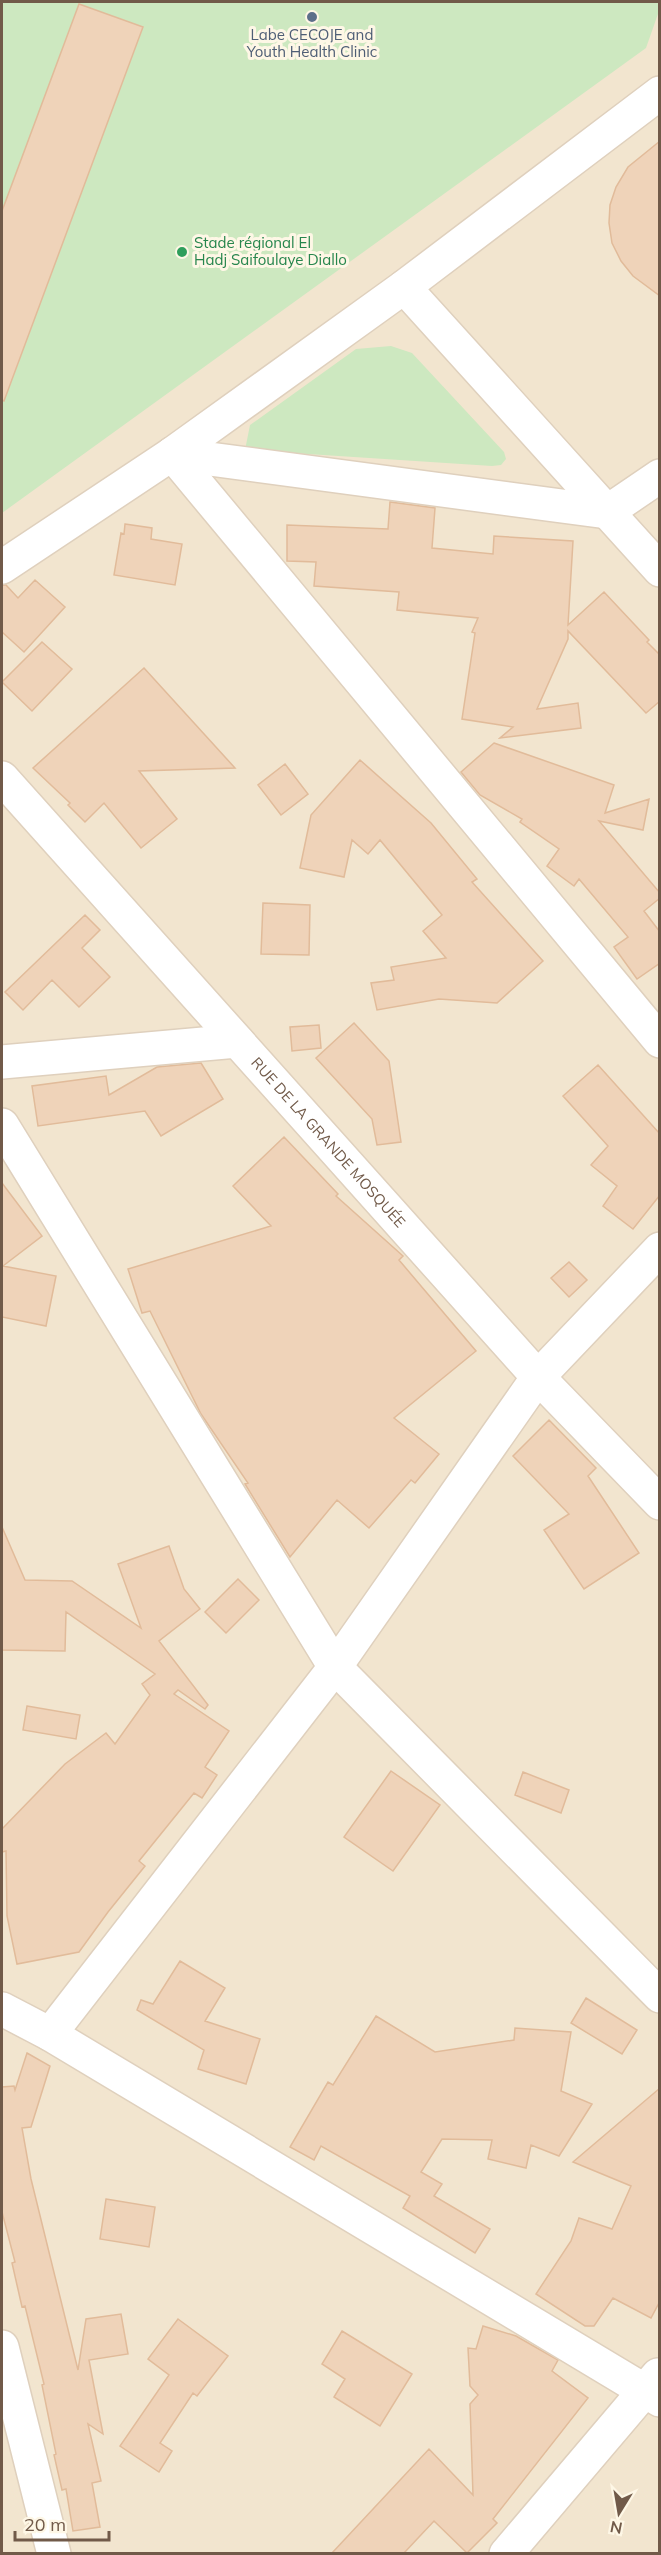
<svg xmlns="http://www.w3.org/2000/svg" width="661" height="2555" viewBox="0 0 661 2555" font-family="Mulish,sans-serif">
  <style>
    .residential { fill: #f2e5cf }
    .green { fill: #cde8c0 }
    .building { fill: #efd3b9; stroke: #e1bb9a; stroke-width: 1.5 }
    .lines { fill: none; stroke-linecap: round; stroke-linejoin: round }
    .minor-casing { stroke: #dfd0bd; stroke-width: 36 }
    .minor { stroke: #fff; stroke-width: 33 }
    .service-dot { fill: #5c6f8a; stroke: #fef7e6; stroke-width: 2 }
    .leisure-dot { fill: #2e9e5b; stroke: #fef7e6; stroke-width: 2 }
    .labels { text-anchor: middle; stroke-width: 6; stroke-linejoin: round; paint-order: stroke }
    .service-label { font-size: 15px; fill: #4e5e75; stroke: #fef7e6 }
    .leisure-label { font-size: 15px; fill: #27864d; stroke: #fef7e6; text-anchor: start }
    .street-label { font-size: 15px; fill: #715a49; stroke: #fef7e6 }
  </style>
  <rect width="100%" height="100%" fill="#fbf3e0"/>
  <!-- residential -->
  <path class="residential" d="M2,2H659V2553H2Z"/>
  <!-- green -->
  <path class="green" d="M2,2H659V11L646,48L2,513Z
    M391,346L412,353L504,452L506,459L501,465L492,466L245,450L250,425L356,349Z"/>
  <!-- building -->
  <path class="building" d="M79,4L143,27L4,401L2,400V211Z
    M660,141V296L633,276L621,261L612,243L609,223L610,205L616,187L628,167Z
    M390,502L435,508L432,548L493,554L494,536L573,541L568,625L604,592L649,640L647,642L660,655V701L646,713L568,631V639L537,709L578,703L581,728L500,738L513,727L462,719L475,633L472,632L478,618L397,610L399,592L314,586L316,562L287,561V525L388,529Z
    M125,524L152,528L151,539L182,544L175,585L114,575L121,533L124,534Z
    M35,580L65,607L24,652L2,632V585H6L18,598Z
    M42,642L72,669L32,711L2,682Z
    M144,668L235,768L139,771L177,819L141,848L104,803L85,822L68,805L70,803L33,768Z
    M494,743L614,785L605,813L649,799L643,830L599,821L660,893V898L644,911L660,932V963L637,979L614,947L628,937L579,879L574,886L547,866L559,849L520,822L522,819L480,795L461,772Z
    M360,760L431,823L477,879L472,882L543,961L497,1003L439,999L377,1010L371,983L394,980L391,967L446,958L423,931L442,915L380,840L368,854L352,840L344,877L300,868L311,815Z
    M285,764L308,794L281,815L258,785Z
    M263,903L310,905L309,955L261,954Z
    M85,915L100,930L82,948L110,977L79,1007L52,980L23,1010L5,992Z
    M354,1023L389,1061L401,1142L377,1145L372,1119L316,1058Z
    M319,1025L321,1048L292,1051L290,1027Z
    M201,1063L223,1099L161,1136L145,1111L38,1126L32,1086L106,1076L109,1095L157,1067Z
    M598,1065L660,1134V1195L633,1229L603,1206L617,1186L591,1165L608,1146L563,1096Z
    M284,1137L338,1194L336,1196L403,1256L399,1260L476,1351L394,1418L439,1454L415,1483L411,1480L369,1528L337,1500L290,1557L245,1484L248,1483L201,1414L150,1311L142,1313L128,1269L271,1226L233,1186Z
    M2,1183L42,1236L3,1266L56,1276L46,1326L2,1317Z
    M569,1262L587,1280L569,1297L551,1278Z
    M549,1420L596,1468L588,1476L639,1553L584,1589L544,1530L569,1514L513,1456Z
    M2,1527L25,1580L72,1581L141,1628L118,1564L169,1546L184,1589L200,1609L159,1641L208,1705L205,1709L178,1690L174,1694L229,1731L205,1767L217,1775L202,1798L194,1793L139,1861L145,1866L108,1912L79,1952L17,1964L7,1916L6,1851L2,1852V1829L65,1764L106,1733L115,1744L150,1695L142,1684L155,1674L66,1612L65,1651L2,1650Z
    M238,1579L259,1600L226,1633L205,1612Z
    M27,1706L80,1715L76,1739L23,1730Z
    M391,1771L440,1805L393,1871L344,1837Z
    M523,1772L569,1790L561,1813L515,1795Z
    M180,1961L225,1988L205,2021L260,2039L246,2084L198,2069L204,2050L137,2010L141,2000L153,2004Z
    M586,1998L637,2030L622,2054L571,2023Z
    M376,2016L435,2052L514,2040L515,2028L571,2032L561,2091L592,2104L559,2156L531,2145L526,2168L488,2159L492,2140L442,2139L421,2172L442,2184L434,2196L490,2229L475,2253L403,2208L410,2196L321,2146L314,2160L290,2147L328,2082L333,2085Z
    M27,2053L50,2066L31,2127L22,2128L31,2179L78,2370L86,2319L121,2314L128,2354L89,2360L103,2434L88,2424L101,2481L92,2483L100,2527L73,2531L66,2489L62,2490L54,2455L56,2454L42,2385L44,2384L25,2306L22,2307L12,2263L15,2262L2,2212V2087L14,2086L15,2090Z
    M660,2088V2301L651,2318L613,2298L594,2326H585L536,2294L571,2241L579,2218L612,2229L631,2186L573,2162Z
    M106,2199L155,2207L149,2247L100,2239Z
    M178,2319L228,2356L197,2396L193,2393L160,2443L172,2451L159,2472L120,2446L169,2375L148,2359Z
    M483,2326L516,2336L558,2360L552,2371L588,2398L493,2519L497,2523L467,2553L434,2521L404,2553H332L429,2449L473,2495L470,2404L478,2395L470,2386L468,2348L476,2349Z
    M342,2331L412,2374L380,2426L334,2397L345,2379L322,2364Z"/>
  <g class="lines">
    <!-- minor casing -->
    <g class="minor-casing">
      <g id="minor">
        <path d="M404,287L660,570"/>
        <path d="M172,454L660,1041"/>
        <path d="M172,454L607,512L660,476"/>
        <path d="M2,567L172,454L404,287L660,93"/>
        <path id="s1" d="M2,778L538,1377L660,1503"/>
        <path d="M2,1062L237,1041"/>
        <path d="M2,1125L335,1667L660,1996"/>
        <path d="M2,2009L50,2034L660,2400"/>
        <path d="M50,2034L335,1667L538,1377L660,1249"/>
        <path d="M2,2347L54,2554"/>
        <path d="M506,2554L658,2375"/>
      </g>
    </g>
    <!-- minor -->
    <use href="#minor" class="minor"/>
  </g>
  <!-- markers -->
  <circle class="service-dot" cx="312" cy="17" r="6"/>
  <circle class="leisure-dot" cx="182" cy="252" r="6"/>
  <g class="labels">
    <!-- service labels -->
    <g class="service-label">
      <text x="312" y="40">Labe CECOJE and<tspan x="312" dy="17">Youth Health Clinic</tspan></text>
    </g>
    <!-- leisure labels -->
    <g class="leisure-label">
      <text x="194" y="248">Stade régional El<tspan x="194" dy="17">Hadj Saifoulaye Diallo</tspan></text>
    </g>
    <!-- street labels -->
    <g class="street-label">
      <text dy="5" stroke="none"><textPath href="#s1" startOffset="489">RUE DE LA GRANDE MOSQUÉE</textPath></text>
    </g>
  </g>
  <!-- border -->
  <rect width="661" height="2555" fill="none" stroke="#715a49" stroke-width="6"/>
  <!-- north arrow -->
  <g transform="translate(619 2513) rotate(191)" stroke="#fef7e6" stroke-width="4.5" paint-order="stroke">
  <path d="M0-4.5L10 22L0 15L-10 22Z" fill="#715a49"/>
  <text y="-9" font-size="16" font-weight="bold" text-anchor="middle" fill="#715a49">N</text>
  </g>
  <!-- scale -->
  <path d="M15 2531v9h94v-9" fill="none" stroke="#715a49" stroke-width="3"/>
  <text x="24" y="2531" font-size="18" fill="#715a49" stroke="#fef7e6" stroke-width="4.5" paint-order="stroke">20 m</text>
</svg>
